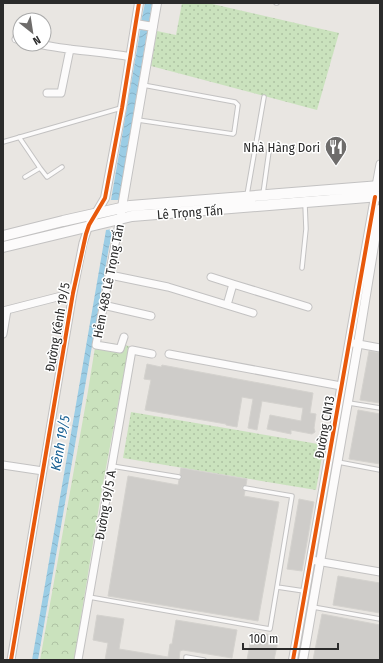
<svg xmlns="http://www.w3.org/2000/svg" width="383" height="663" viewBox="0 0 383 663" font-family="'Fira Sans Condensed',sans-serif">
  <style>
    .grass { fill: url(#grass-dots) }
    .park { fill: url(#park-crowns) }
    .water { fill: url(#water-waves) }
    .building { fill: #ceccc9; stroke: #d4d2ce }
    .lines { fill: none; stroke-linecap: round; stroke-linejoin: round }
    .service-casing { stroke: #c3c2c2; stroke-width: 5.5 }
    .minor-casing { stroke: #c3c2c2; stroke-width: 9 }
    .tertiary-casing { stroke: #c3c2c2; stroke-width: 10 }
    .secondary-casing { stroke: #c3c2c2; stroke-width: 12 }
    .service { stroke: #fcfbfb; stroke-width: 3.5 }
    .minor { stroke: #fcfbfb; stroke-width: 7 }
    .tertiary { stroke: #fcfbfb; stroke-width: 8 }
    .secondary { stroke: #fcfbfb; stroke-width: 10 }
    .cycleway-casing { stroke: #fff; stroke-width: 6 }
    .cycleway { stroke: #e8590c; stroke-width: 4 }
    .labels { text-anchor: middle; stroke-width: 3; stroke-linejoin: round; paint-order: stroke }
    .poi-label { font-size: 13px; fill: #2b2b2b; stroke: #fff; text-anchor: end }
    .street-label { font-size: 13px; fill: #2b2b2b; stroke: #fff }
    .water-label { font-size: 14px; font-style: italic; fill: #186093; stroke: #fff }
  </style>
  <defs>
    <pattern id="grass-dots" width="8" height="8" patternUnits="userSpaceOnUse"><rect width="8" height="8" fill="#cae2bd"/><path d="M2 2h.1M6 6h.1" fill="none" stroke="#aec2a3" stroke-width="1.8" stroke-linecap="round"/></pattern>
    <pattern id="park-crowns" width="20" height="18" patternUnits="userSpaceOnUse"><rect width="20" height="18" fill="#cae2bd"/><path d="M2 6a3 3 0 1 1 6 0M12 15a3 3 0 1 1 6 0" fill="none" stroke="#aec2a3"/></pattern>
    <pattern id="water-waves" width="16" height="10" patternUnits="userSpaceOnUse"><rect width="16" height="10" fill="#9bcde5"/><path d="M0 5q4-4 8 0t8 0" fill="none" stroke="#86b0c5"/></pattern>
  </defs>
  <rect width="100%" height="100%" fill="#e9e6e2"/>
  <!-- grass -->
  <path class="grass" d="M182,3H208L339,33L317,110L151,66L157,31L176,35Z
    M131,412L324,445L316,490L123,458Z"/>
  <!-- park -->
  <path class="park" d="M96,341L129,346L101,494L74,660H40L88,391Z"/>
  <!-- water -->
  <path class="water" d="M145,3H152L149,23L141,22Z
    M141,26L148,27L119,200H111Z
    M114,229L109,247L38,660H32L106,230Z"/>
  <!-- building -->
  <path class="building" d="M369,351L380,353V403L360,400Z
    M147,364L161,367L162,365L313,393L310,413L316,414L314,428L315,432L312,434L291,430V434L267,429L270,415L301,421L303,408L262,401L257,430L248,428L253,399L242,397L237,427L226,425V424L145,410L151,380L144,379Z
    M358,410L380,414V464L349,459Z
    M181,468L247,479L246,485L242,487V489L245,491L244,496L279,502L258,621L108,596L128,476L178,485L179,480L182,478L180,474Z
    M299,499L314,502L302,571L287,569Z
    M338,576L380,583V613L333,605Z
    M322,614L380,625V660H313Z
    M97,615L124,619L119,649L168,657L170,644H172L176,620L237,630L232,658L183,650L180,651L179,660H105L108,643L93,640Z
    M252,632L279,636L274,660H247Z"/>
  <g class="lines">
    <!-- service casing -->
    <g class="service-casing">
      <path id="service" d="M276,3H277
        M138,120L233,134L234,133L238,105L235,102L143,85
        M19,137L40,168L25,177
        M3,142L121,108
        M40,168L47,177L62,167
        M263,194L269,151
        M247,195L264,97
        M302,268L306,229L305,204
        M349,403L380,408
        M338,462L380,470
        M112,466L179,477
        M277,587L304,591
        M89,597L270,629L292,496L245,488
        M313,607L380,619
        M186,660V657L204,660"/>
    </g>
    <!-- minor casing -->
    <g class="minor-casing">
      <path id="minor" d="M16,39L20,40
        M39,44C69,51 100,51 131,57
        M47,93H61L70,49
        M376,186L380,164
        M120,218L96,345L120,349L124,337
        M110,275L168,287L253,313
        M211,277L233,284L227,305
        M233,284L308,307
        M103,305L151,316
        M3,311L73,293
        M3,334L7,310
        M353,343L380,348
        M169,354L341,386
        M3,465L43,471
        M311,560L380,572
        M11,660L73,293L83,243L89,225
        M78,660L132,350L152,354"/>
    </g>
    <!-- tertiary casing -->
    <g class="tertiary-casing">
      <path id="tertiary" d="M136,24L153,27
        M121,213L157,3
        M89,225L105,198L122,108L139,3
        M293,660L375,197
        M303,660L358,344L380,209"/>
    </g>
    <!-- secondary casing -->
    <g class="secondary-casing">
      <path id="secondary" d="M3,236L63,221L130,206L380,186
        M3,247L132,216L380,196"/>
    </g>
    <!-- service -->
    <use href="#service" class="service"/>
    <!-- minor -->
    <use href="#minor" class="minor"/>
    <!-- tertiary -->
    <use href="#tertiary" class="tertiary"/>
    <!-- secondary -->
    <use href="#secondary" class="secondary"/>
    <!-- cycleway casing -->
    <g class="cycleway-casing">
      <path id="cycleway" d="M11,660L73,293L86,234L89,225L105,198L122,108L139,3
        M293,660L375,197"/>
    </g>
    <!-- cycleway -->
    <use href="#cycleway" class="cycleway"/>
  </g>
  <!-- icons -->
  <defs>
    <g id="restaurant-pin" transform="scale(1.15)"><path d="M0 17L-7.5 6A9.5 9.5 0 1 1 7.5 6Z" fill="#6e6c6b" stroke="#fff"/><path d="M-5-6h1v4h1v-4h1v4h1v-4h1v5L-1.5 .5V6h-2V.5L-5-1ZM5-6V6H3V1.5H1.5Q1.5-4 5-6Z" fill="#fff"/></g>
  </defs>
  <g fill-rule="evenodd">
    <use href="#restaurant-pin" x="336" y="147"/>
  </g>
  <g class="labels">
    <!-- poi labels -->
    <g class="poi-label">
      <text x="320" y="152">Nhà Hàng Dori</text>
    </g>
    <!-- street labels -->
    <g class="street-label">
      <text transform="translate(190 212) rotate(-4)" y="5">Lê Trọng Tấn</text>
      <text transform="translate(108 281) rotate(-79)" y="5">Hẻm 488 Lê Trọng Tấn</text>
      <text transform="translate(57 327) rotate(-80)" y="5">Đường Kênh 19/5</text>
      <text transform="translate(324 427) rotate(-80)" y="5">Đường CN13</text>
      <text transform="translate(105 505) rotate(-80)" y="5">Đường 19/5 A</text>
    </g>
    <!-- water labels -->
    <g class="water-label">
      <text transform="translate(60 443) rotate(-80)" y="5">Kênh 19/5</text>
    </g>
  </g>
  <!-- border -->
  <rect width="383" height="663" fill="none" stroke="#2b2b2b" stroke-width="8"/>
  <!-- north arrow -->
  <g transform="translate(32 32) rotate(150)"><circle r="19" fill="#ffffff" stroke="#aaaaaa"/>
  <path d="M0-3L7 15L0 10L-7 15Z" fill="#6e6c6b"/>
  <text y="-6" font-size="11" font-weight="bold" text-anchor="middle" fill="#2b2b2b">N</text>
  </g>
  <!-- scale -->
  <path d="M243 643v6h95v-6" fill="none" stroke="#2b2b2b" stroke-width="2"/>
  <text x="249" y="643" font-size="12" fill="#2b2b2b" stroke="#ffffff" stroke-width="3" paint-order="stroke">100 m</text>
</svg>
